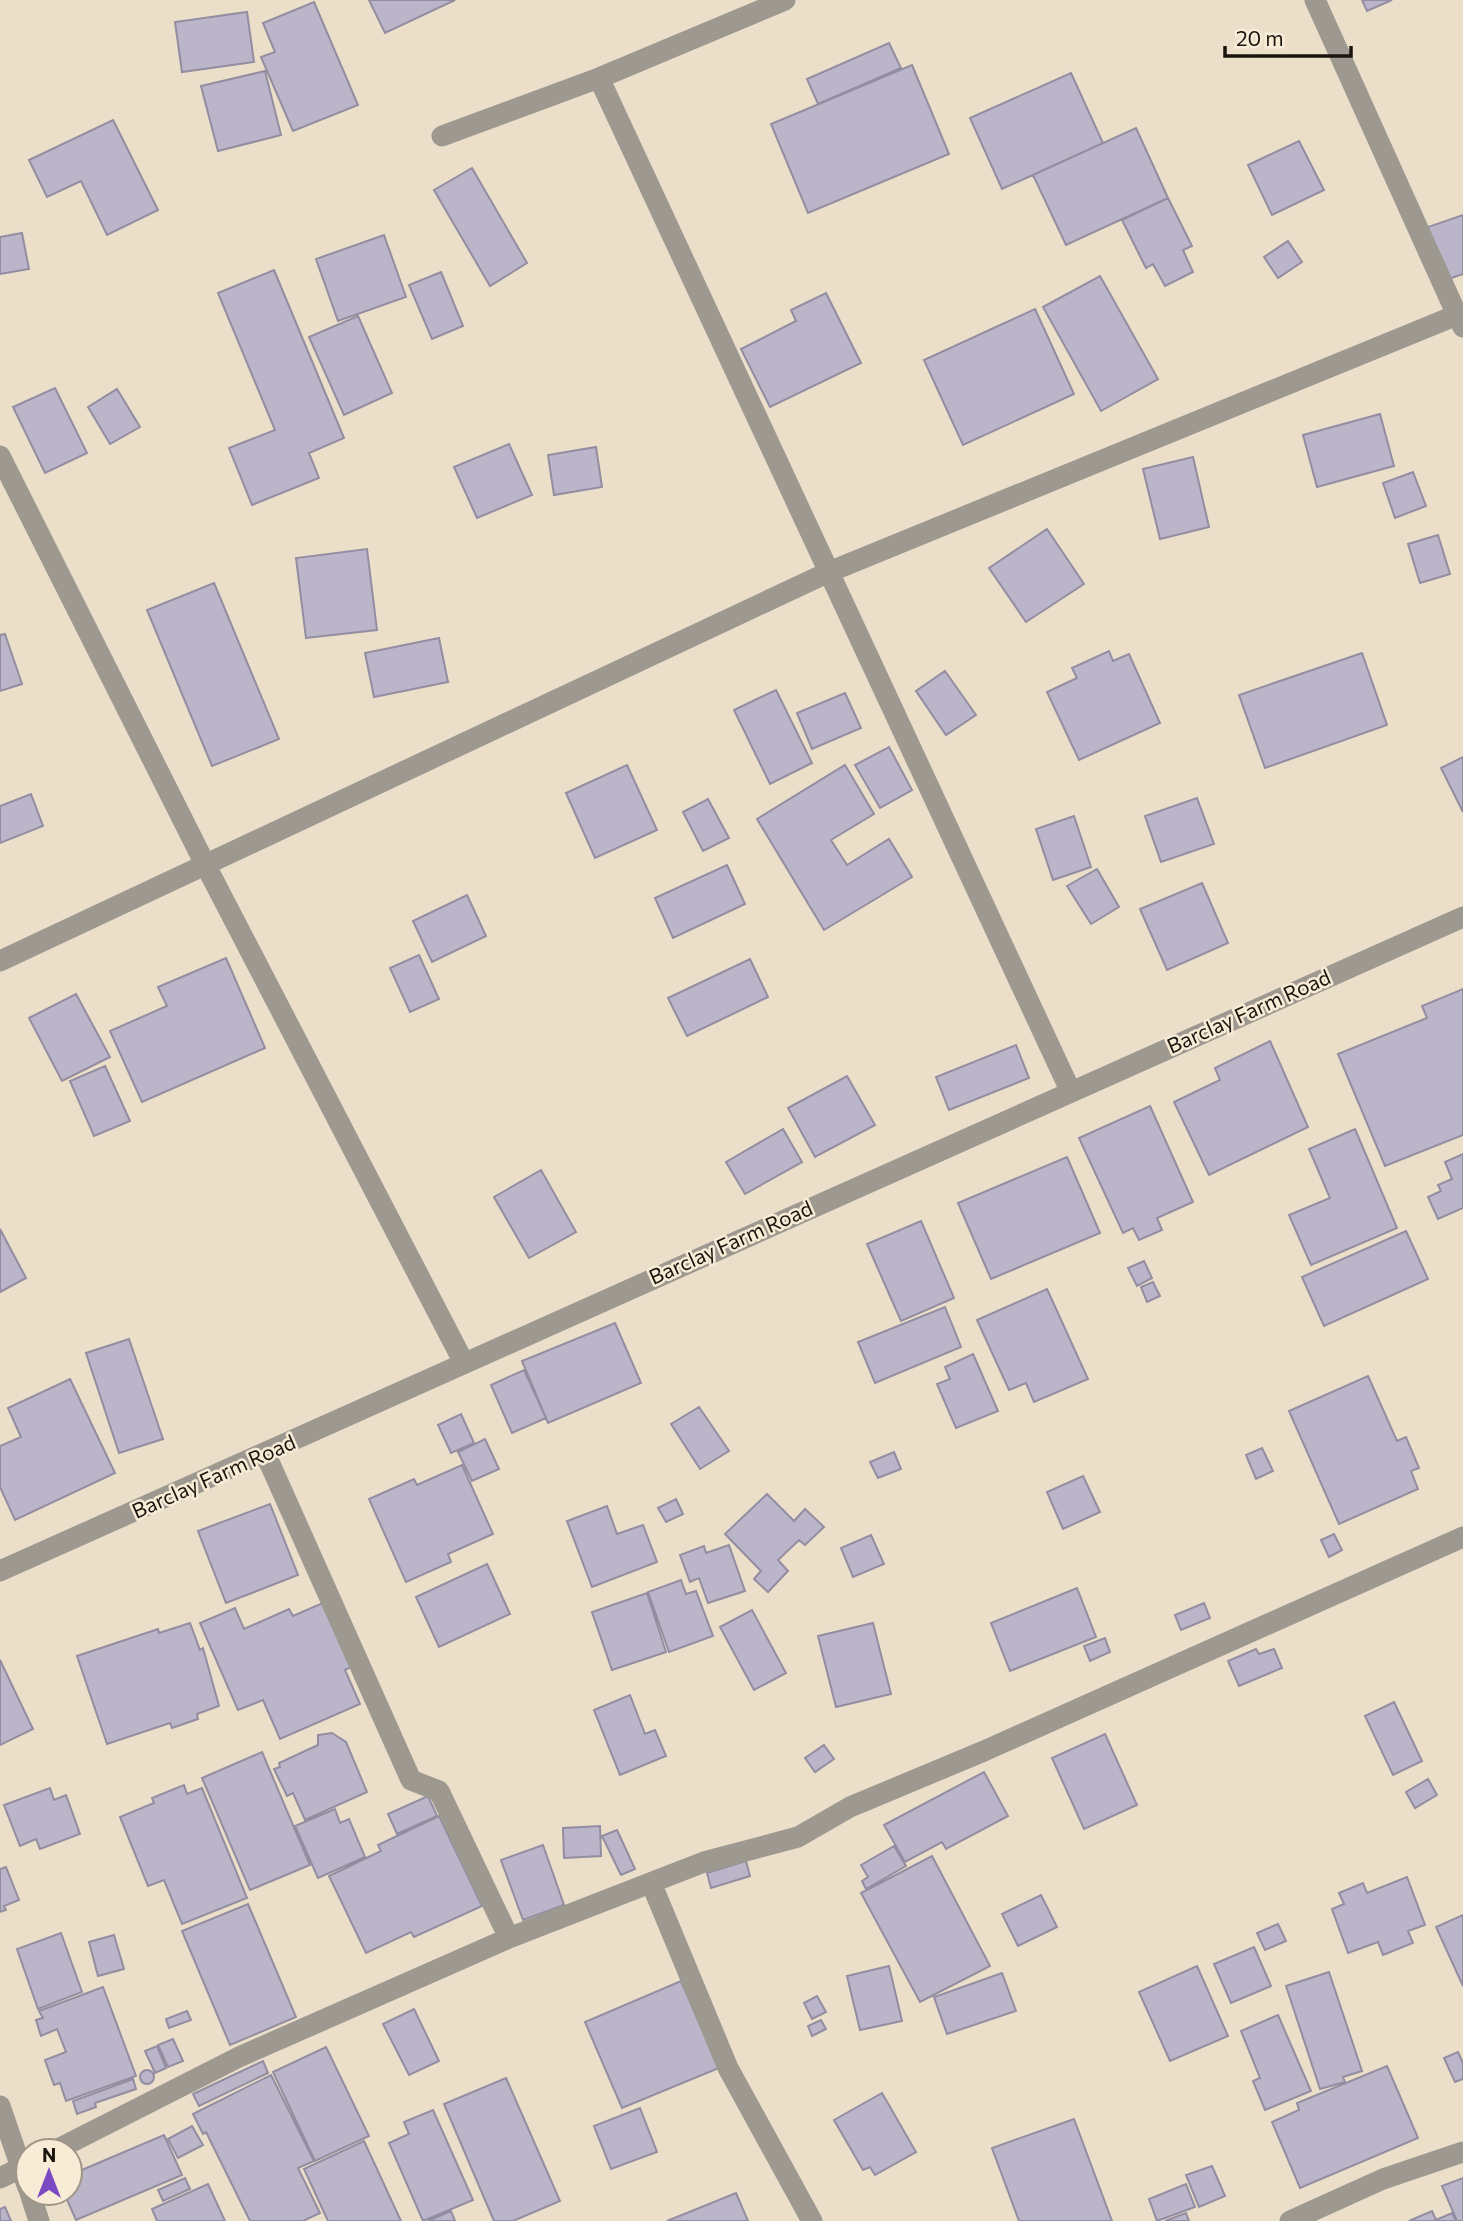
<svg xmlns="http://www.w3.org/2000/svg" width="1463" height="2221" viewBox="0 0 1463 2221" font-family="Commissioner,sans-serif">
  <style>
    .building { fill: #bbb5ca; stroke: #938da1; stroke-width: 2 }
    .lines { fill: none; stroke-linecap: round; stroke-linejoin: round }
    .minor { stroke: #9d9890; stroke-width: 21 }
    .labels { text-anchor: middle; stroke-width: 5; stroke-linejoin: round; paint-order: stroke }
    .street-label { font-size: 21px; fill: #19150e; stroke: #f8ecd7 }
  </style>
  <rect width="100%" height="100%" fill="#ebdfca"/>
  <!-- building -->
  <path class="building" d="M369,0H455L385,33Z
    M1362,0H1392L1367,11Z
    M314,2L358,105L293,131L261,57L275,52L263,23Z
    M247,12L254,62L182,72L175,22Z
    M889,43L901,68L818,104L807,79Z
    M912,65L949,154L808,213L771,124Z
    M265,71L281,135L218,151L201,86Z
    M1071,73L1103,143L1002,189L970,118Z
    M113,120L158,210L107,235L81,181L47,197L29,160Z
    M1136,128L1168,198L1066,245L1033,175Z
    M1299,141L1324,190L1272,215L1248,165Z
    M472,168L527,263L490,286L434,190Z
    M1168,198L1192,246L1183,250L1193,272L1165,286L1153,264L1146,268L1122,220Z
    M1463,215V274L1443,281L1425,228Z
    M22,233L29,269L0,274V237Z
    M384,235L406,297L338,321L316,259Z
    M1288,241L1302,262L1278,278L1264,257Z
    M274,270L344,438L309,453L319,478L252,505L229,448L275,430L218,293Z
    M441,272L463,326L432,339L409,285Z
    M1100,276L1158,379L1101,411L1043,307Z
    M826,293L861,363L770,407L741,349L796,321L791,310Z
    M1035,309L1074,394L963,445L924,360Z
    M358,316L392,393L344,415L309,337Z
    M55,388L87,453L45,473L13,407Z
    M117,389L140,427L110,444L88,407Z
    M1380,414L1394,466L1317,487L1303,435Z
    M509,444L532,495L477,518L454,467Z
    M596,447L602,487L554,495L548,455Z
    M1193,457L1209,527L1160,539L1143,469Z
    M1413,472L1426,506L1395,518L1383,483Z
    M1047,529L1084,584L1026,622L989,568Z
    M1438,535L1450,574L1420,583L1408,544Z
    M367,549L377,630L306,638L296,558Z
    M214,583L279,739L212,766L147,610Z
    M5,634L22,684L0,691V635Z
    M439,638L448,682L374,697L365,653Z
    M1109,651L1113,661L1129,654L1160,723L1079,760L1047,692L1077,678L1072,668Z
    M1362,653L1387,725L1265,768L1239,695Z
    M945,671L976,715L946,735L916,691Z
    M776,690L812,763L770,784L734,710Z
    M845,693L861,728L812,749L797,713Z
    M889,747L912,790L880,808L855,765Z
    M1463,757V812L1441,768Z
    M627,765L657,830L595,858L566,793Z
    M845,765L874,814L831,840L847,865L889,839L912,877L824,930L757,819Z
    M31,794L43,826L0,843V806Z
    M1197,798L1214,844L1161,862L1145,816Z
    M708,799L729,838L703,851L683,812Z
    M1074,816L1091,867L1053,880L1036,829Z
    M727,865L745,904L673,938L655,898Z
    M1097,869L1119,907L1091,924L1067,886Z
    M1202,883L1228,943L1167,970L1140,909Z
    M467,895L486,936L432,962L413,921Z
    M419,955L439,999L410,1012L390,968Z
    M226,958L265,1048L142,1102L110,1031L167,1006L158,987Z
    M750,959L768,997L687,1036L668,998Z
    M1463,989V1135L1385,1166L1338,1054L1427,1018L1422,1006Z
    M76,994L110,1057L62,1081L29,1018Z
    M1270,1041L1308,1127L1209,1175L1174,1102L1220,1080L1215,1068Z
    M1016,1045L1029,1078L949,1110L936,1077Z
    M105,1066L130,1121L94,1136L70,1081Z
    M847,1076L875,1125L815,1157L788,1108Z
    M1150,1106L1193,1202L1157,1218L1162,1230L1139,1240L1133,1228L1123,1233L1079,1138Z
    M783,1129L802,1162L745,1194L726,1162Z
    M1355,1129L1397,1228L1311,1265L1289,1215L1330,1198L1309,1149Z
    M1463,1154V1208L1438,1219L1428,1197L1441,1191L1438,1185L1452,1179L1445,1162Z
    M1067,1157L1100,1233L991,1279L958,1203Z
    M541,1170L576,1232L529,1258L494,1197Z
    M921,1221L954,1298L901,1321L867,1244Z
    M0,1229L26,1278L0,1292Z
    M1406,1231L1428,1279L1324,1326L1302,1277Z
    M1144,1261L1152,1278L1137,1286L1128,1268Z
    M1153,1282L1160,1296L1147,1302L1141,1287Z
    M1047,1289L1088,1379L1034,1402L1026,1383L1009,1390L977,1320Z
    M945,1307L961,1347L875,1383L858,1342Z
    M615,1323L641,1383L548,1423L522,1361Z
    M129,1339L163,1439L119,1453L86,1353Z
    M973,1354L998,1411L956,1428L937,1384L950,1379L945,1367Z
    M524,1370L546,1418L512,1433L491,1385Z
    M1368,1376L1397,1441L1406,1437L1419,1468L1411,1471L1418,1489L1339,1524L1289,1411Z
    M70,1379L115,1473L15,1520L0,1487V1446L21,1437L8,1408Z
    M699,1407L729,1451L700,1469L671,1424Z
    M461,1414L474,1443L451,1453L438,1425Z
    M485,1439L499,1469L472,1481L458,1452Z
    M1262,1448L1273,1471L1256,1479L1246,1455Z
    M894,1452L901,1469L878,1478L870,1462Z
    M462,1465L493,1534L448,1554L451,1562L406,1582L369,1499L414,1479L417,1485Z
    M1083,1476L1100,1512L1063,1529L1047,1492Z
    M767,1494L794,1521L805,1509L824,1527L805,1545L799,1540L778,1560L788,1571L768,1592L754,1579L761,1571L725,1534Z
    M676,1499L683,1514L666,1522L658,1508Z
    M270,1504L298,1575L226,1603L198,1531Z
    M607,1506L617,1534L643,1525L657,1562L592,1587L567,1521Z
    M1334,1534L1342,1550L1329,1557L1321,1540Z
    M871,1535L884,1564L853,1577L841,1548Z
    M729,1545L745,1591L708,1603L699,1578L690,1582L680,1555L704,1546L706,1553Z
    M487,1564L510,1614L439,1647L416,1597Z
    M681,1580L686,1594L696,1591L713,1636L669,1652L648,1592Z
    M1077,1588L1096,1637L1010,1671L991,1623Z
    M647,1593L666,1652L612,1670L592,1612Z
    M325,1602L353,1666L345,1670L360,1704L280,1739L263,1700L238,1710L200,1623L235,1608L244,1629L289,1609L293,1616Z
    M1204,1603L1210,1618L1181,1630L1175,1615Z
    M752,1610L786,1673L754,1690L720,1627Z
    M190,1623L200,1650L203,1648L219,1706L197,1714L198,1719L172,1728L170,1723L107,1744L77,1656L158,1629L159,1633Z
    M873,1623L891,1694L836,1707L818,1636Z
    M1105,1638L1110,1652L1090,1661L1084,1646Z
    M1256,1649L1259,1654L1274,1649L1282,1668L1239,1686L1228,1661Z
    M0,1660L33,1729L0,1745Z
    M630,1695L645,1734L655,1730L666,1756L620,1775L594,1710Z
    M1394,1702L1422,1761L1393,1775L1365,1716Z
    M332,1733L346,1742L367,1792L305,1820L293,1793L287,1796L274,1769L280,1767L279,1763L318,1745V1735Z
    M1105,1734L1137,1805L1084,1829L1052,1758Z
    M824,1745L834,1759L815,1772L805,1758Z
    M262,1752L310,1865L250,1890L202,1778Z
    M984,1772L1008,1816L946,1849L942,1842L905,1862L884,1825Z
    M1428,1779L1437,1795L1415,1808L1406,1792Z
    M184,1785L187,1794L202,1788L247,1898L182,1924L164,1880L148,1886L120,1817L154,1803L152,1798Z
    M50,1788L54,1800L66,1795L80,1834L40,1849L36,1839L20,1846L4,1805Z
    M428,1796L437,1816L397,1834L388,1814Z
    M335,1809L340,1823L349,1819L365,1857L318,1878L295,1826Z
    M439,1816L482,1906L414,1937L411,1932L366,1953L329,1876L381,1851L378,1845Z
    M600,1826L601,1856L564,1858L563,1828Z
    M617,1830L635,1869L621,1875L602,1836Z
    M543,1845L564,1905L523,1920L501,1860Z
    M894,1846L906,1866L866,1889L862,1881L868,1877L861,1865Z
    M932,1856L990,1966L920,2002L861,1893Z
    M746,1861L750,1876L711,1888L707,1873Z
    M6,1867L19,1900L4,1906L6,1910L0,1912V1869Z
    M1407,1877L1425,1925L1408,1931L1413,1943L1383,1955L1378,1942L1348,1953L1332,1909L1344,1904L1339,1893L1363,1883L1367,1893Z
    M1041,1895L1057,1927L1018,1946L1002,1914Z
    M248,1904L296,2017L230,2045L182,1931Z
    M1463,1915V1986L1436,1927Z
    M1278,1924L1286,1941L1265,1950L1257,1933Z
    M61,1933L82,1992L38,2009L17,1949Z
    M114,1935L124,1969L98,1976L89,1942Z
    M1254,1947L1271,1986L1231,2003L1214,1964Z
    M889,1966L902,2021L860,2030L847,1976Z
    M1197,1966L1228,2036L1170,2061L1139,1992Z
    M1329,1972L1362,2071L1343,2077L1345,2082L1320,2089L1286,1986Z
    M1002,1973L1016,2011L947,2034L934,1997Z
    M681,1981L719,2068L622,2108L585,2022Z
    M103,1987L136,2076L66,2101L60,2083L54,2085L45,2060L66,2052L57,2029L41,2036L36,2020L43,2018L39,2011Z
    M817,1996L826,2012L812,2019L804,2003Z
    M414,2009L439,2061L409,2075L383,2024Z
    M187,2011L191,2020L169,2028L166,2019Z
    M1278,2015L1311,2091L1265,2110L1253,2081L1260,2078L1241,2031Z
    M821,2020L826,2029L812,2036L808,2026Z
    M173,2039L183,2061L168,2067L158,2045Z
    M157,2046L166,2068L155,2073L145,2051Z
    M326,2047L369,2136L315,2161L273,2072Z
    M1458,2052L1463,2063V2079L1455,2082L1444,2058Z
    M263,2061L268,2073L199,2106L193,2094Z
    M1387,2066L1418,2138L1300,2188L1272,2122L1299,2110L1297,2103Z
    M140 2077a7 7 0 1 1 14 0a7 7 0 1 1-14 0Z
    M271,2075L314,2161L298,2168L320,2213L303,2221H250L206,2132L203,2134L193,2114Z
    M506,2078L560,2201L513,2221H494L444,2104Z
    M133,2079L136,2089L95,2103L96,2107L77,2114L73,2101Z
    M882,2093L916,2152L875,2175L870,2167L863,2170L834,2120Z
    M640,2108L657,2152L611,2169L594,2126Z
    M433,2110L473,2200L423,2221L389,2143L409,2134L404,2122Z
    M1074,2119L1112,2221H1019L992,2148Z
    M192,2126L203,2145L178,2158L168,2139Z
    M164,2135L182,2175L76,2220L64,2193H70V2175Z
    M364,2141L401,2221H328L304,2169Z
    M1212,2166L1225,2196L1199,2207L1186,2175Z
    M185,2178L190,2189L163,2201L158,2190Z
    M1463,2178V2221H1457L1442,2186Z
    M208,2184L225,2221H157L152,2209Z
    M1186,2184L1195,2207L1157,2221L1149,2199Z
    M736,2193L748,2221H667Z
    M5,2207L11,2221H0V2209Z
    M451,2211L455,2221H428Z
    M1432,2211L1436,2220L1452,2213L1456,2221H1409Z
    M1186,2213L1189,2221H1165Z"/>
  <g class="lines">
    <!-- minor -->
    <path class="minor" d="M1315,0L1457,315L1463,313
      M599,78L1070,1090
      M442,136L599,78L785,0
      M0,456L205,864L464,1363
      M0,961L829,572L1457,315L1463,327
      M266,1455L411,1780L439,1791L509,1938L704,1862L798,1837L850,1807L984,1751L1463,1537
      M0,1571L1463,917
      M652,1885L728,2068L812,2221
      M0,2106L28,2188
      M54,2151L239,2057L509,1938
      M0,2178L28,2164
      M30,2193L39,2221
      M1290,2221L1383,2179L1463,2152"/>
  </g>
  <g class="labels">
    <!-- street labels -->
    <g class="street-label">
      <text transform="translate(1249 1012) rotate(-24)" y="7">Barclay Farm Road</text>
      <text transform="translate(731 1243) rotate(-24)" y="7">Barclay Farm Road</text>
      <text transform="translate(214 1477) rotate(-24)" y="7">Barclay Farm Road</text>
    </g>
  </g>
  <!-- north arrow -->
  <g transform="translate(49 2172)"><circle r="33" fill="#f8ecd7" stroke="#9f9687" stroke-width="2"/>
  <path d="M0-5L12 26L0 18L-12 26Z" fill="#7b4ac2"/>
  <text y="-10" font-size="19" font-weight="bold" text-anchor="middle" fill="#19150e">N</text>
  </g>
  <!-- scale -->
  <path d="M1225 46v10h126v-10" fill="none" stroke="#19150e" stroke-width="3.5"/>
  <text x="1236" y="46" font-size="21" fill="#19150e" stroke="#f8ecd7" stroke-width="5" paint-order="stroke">20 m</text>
</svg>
